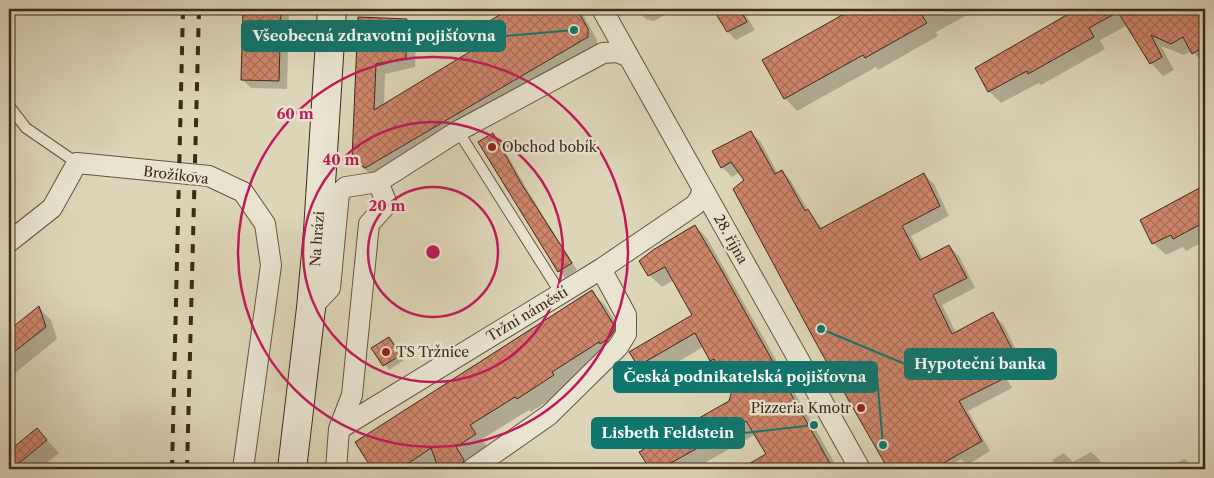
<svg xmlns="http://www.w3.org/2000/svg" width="1214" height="478" viewBox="0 0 1214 478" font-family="'Libre Caslon Text',serif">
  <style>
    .shadow { fill: #0003 }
    .building { fill: url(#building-cross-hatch); stroke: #3f281a }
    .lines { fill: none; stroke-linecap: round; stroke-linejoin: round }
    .service-casing { stroke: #665341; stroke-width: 12 }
    .minor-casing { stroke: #665341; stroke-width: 22 }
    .secondary-casing { stroke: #3f281a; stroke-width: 30 }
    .service { stroke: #e9e4d0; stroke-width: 10 }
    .minor { stroke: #e9e4d0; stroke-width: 20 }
    .secondary { stroke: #e9e4d0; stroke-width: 28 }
    .rail { stroke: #3f281a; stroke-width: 4; stroke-dasharray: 9 9; stroke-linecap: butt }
    .ring { fill: none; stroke: #c2185b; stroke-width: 2.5 }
    .poi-dot { fill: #8f2418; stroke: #e9e4d0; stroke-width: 2 }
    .labels { text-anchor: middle; stroke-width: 5; stroke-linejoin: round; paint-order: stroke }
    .poi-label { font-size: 14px; fill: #3f281a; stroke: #e9e4d0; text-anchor: start }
    .street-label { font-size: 14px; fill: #3f281a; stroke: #e9e4d0 }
    .centre { fill: #c2185b; stroke: #e9e4d0; stroke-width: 2.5 }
    .ring-label { font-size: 15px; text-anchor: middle; font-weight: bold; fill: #c2185b; stroke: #e9e4d0; stroke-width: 5; stroke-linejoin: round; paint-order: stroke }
    .leader { fill: none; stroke: #0f766e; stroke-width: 2 }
    .callout-dot { fill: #0f766e; stroke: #e9e4d0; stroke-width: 2 }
    .callout { fill: #0f766e; stroke: #0f766e; stroke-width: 2 }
    .callout-label { font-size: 15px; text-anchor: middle; font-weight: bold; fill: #fff }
  </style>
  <defs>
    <pattern id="building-cross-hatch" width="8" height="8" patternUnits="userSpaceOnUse" patternTransform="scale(1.25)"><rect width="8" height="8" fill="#cf866b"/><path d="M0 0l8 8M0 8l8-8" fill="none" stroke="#a96e57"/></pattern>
  </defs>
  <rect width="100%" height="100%" fill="#ddd5b7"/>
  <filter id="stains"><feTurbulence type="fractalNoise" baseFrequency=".004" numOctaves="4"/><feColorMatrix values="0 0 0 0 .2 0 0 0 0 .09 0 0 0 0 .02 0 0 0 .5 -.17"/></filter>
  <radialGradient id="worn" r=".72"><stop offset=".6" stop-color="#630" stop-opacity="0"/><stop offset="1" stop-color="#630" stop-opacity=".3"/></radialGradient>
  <!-- shadow -->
  <path class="shadow" d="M244,9H289L287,89L251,88L242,79Z
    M513,9H580L597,40V47L375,177L363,168L353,158L360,18L407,21L416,30L415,67L385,74L384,106L496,37L488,24Z
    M636,9H675L654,21L646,19Z
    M714,9H742L755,30L736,40L728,32Z
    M856,9H978L936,32L938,36L878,70L876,67L797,111L785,98L763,61Z
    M1081,9H1205V65L1192,51L1184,55L1161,46L1174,70L1163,76L1151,63L1128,25L1100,40L1105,49L1041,85L1039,83L1001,103L989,91L976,68Z
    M751,133L761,142L778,174L782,171L791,181L809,212L822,228L924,174L934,184L949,216L911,236L923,260L949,246L959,256L975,288L942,305L956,333L993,314L1003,324L1022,361L1002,371L1012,388L968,411L990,451L967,465L961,459L944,469H889L822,352L746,181L740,172L732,177L722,167L714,152Z
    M493,135L500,142L528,191L577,270L565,278L559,271Z
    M1205,187V241L1186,251L1183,247L1166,255L1153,243L1142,221Z
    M695,226L707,238L838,469H754L768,454L756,434L694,469H651L641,452L730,402L734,387L726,371L723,372L711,360L703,347L651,378L639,365L694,315L674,280L662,287L649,275Z
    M592,292L605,305L627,340L566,389L531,412L529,410L482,439L488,448L474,469H444L440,465L433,469H374L356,442Z
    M39,308L51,320L57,339L9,378V332Z
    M389,339L404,360L389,370L373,348Z
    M37,429L59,453L39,469H9V447L12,450Z
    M1091,452L1099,459L1104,469H1057L1052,460L1064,453L1073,462Z
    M1185,459L1194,469H1163Z"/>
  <!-- building -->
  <path class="building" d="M243,9H281L279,81L241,80Z
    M510,9H577L588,29V37L365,168L352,159L358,17L407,19L406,58L376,64L374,110L494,37L486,23Z
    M713,9H740L747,22L727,32Z
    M853,9H918L927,23L865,58L863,55L784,99L762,60Z
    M1077,9H1205V46L1192,54L1183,37L1171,44L1151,35L1162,57L1150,64L1118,12L1089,28L1094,37L1028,74L1027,71L988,92L975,68Z
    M751,131L775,174L782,170L805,211L808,209L820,229L924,173L940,206L902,226L920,260L949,245L967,278L933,295L952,334L993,312L1013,351L993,361L1003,379L959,401L982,441L933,469H888L821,352L733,189L744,180L731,162L721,168L712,151Z
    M493,133L521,183L572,263L558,272L478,142Z
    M1205,185V222L1173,239L1171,235L1152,244L1140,220Z
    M695,225L721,269L833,469H740L766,454L746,421L660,469H650L639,452L729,401L733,387L719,362L716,363L714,359L710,361L695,333L638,366L629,352L692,315L665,267L648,276L639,261L653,250Z
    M592,290L614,325V331L609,338L600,344L599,342L552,372L554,375L517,399L515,397L470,425L476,434L456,447L464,460L460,469L438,467L431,448L400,469H372L355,442Z
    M39,306L46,327L9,356V330Z
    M389,337L401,355L383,366L371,348Z
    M37,428L47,440L12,469H9V451Z"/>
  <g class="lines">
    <!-- service casing -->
    <g class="service-casing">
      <path id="service" d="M9,106L26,128L77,163
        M458,131L561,294"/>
    </g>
    <!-- minor casing -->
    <g class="minor-casing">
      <path id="minor" d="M602,9L860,469
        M9,242L52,208L77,163L209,176L243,192L265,224L271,265L243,469
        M311,308L330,288L339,193L346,187L378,182
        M339,429L601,269L695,205L701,196L702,187
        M336,469L339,429L352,395L369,224L387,204L378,182L458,131L603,53L617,52L627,56
        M472,469L549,415L618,347L626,334V315L601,269"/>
    </g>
    <!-- secondary casing -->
    <g class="secondary-casing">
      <path id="secondary" d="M292,469L311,308L318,231L332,9"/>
    </g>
    <!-- service -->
    <use href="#service" class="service"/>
    <!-- minor -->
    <use href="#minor" class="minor"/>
    <!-- secondary -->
    <use href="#secondary" class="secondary"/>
    <!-- rail -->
    <path class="rail" d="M172,469L183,9
      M187,469L199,9"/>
  </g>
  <!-- distance rings -->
  <g class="ring">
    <circle cx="433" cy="252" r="65"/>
    <circle cx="433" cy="252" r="130"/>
    <circle cx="433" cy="252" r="195"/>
  </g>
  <!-- markers -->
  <g class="poi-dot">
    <circle cx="492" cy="147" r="5"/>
    <circle cx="386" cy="352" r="5"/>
    <circle cx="861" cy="408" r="5"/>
  </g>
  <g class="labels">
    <!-- poi labels -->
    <g class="poi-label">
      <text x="502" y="152">Obchod bobík</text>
      <text x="396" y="357">TS Tržnice</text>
      <text x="851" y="413" text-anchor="end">Pizzeria Kmotr</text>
    </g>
    <!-- street labels -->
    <g class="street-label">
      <text transform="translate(176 175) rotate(7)" y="5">Brožíkova</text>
      <text transform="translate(317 239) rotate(-86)" y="5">Na hrázi</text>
      <text transform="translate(731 239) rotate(61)" y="5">28. října</text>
      <text transform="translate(527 314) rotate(-31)" y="5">Tržní náměstí</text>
    </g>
  </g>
  <circle cx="433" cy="252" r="8" class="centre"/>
  <g class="ring-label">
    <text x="295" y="119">60 m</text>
    <text x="341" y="165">40 m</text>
    <text x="387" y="211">20 m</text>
  </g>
  <!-- callouts -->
  <path class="leader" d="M574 30L505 36M821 329L905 364M883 445L877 377M814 425L744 433"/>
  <g class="callout-dot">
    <circle cx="574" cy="30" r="5"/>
    <circle cx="821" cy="329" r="5"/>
    <circle cx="883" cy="445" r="5"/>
    <circle cx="814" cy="425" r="5"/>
  </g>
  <g class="callout">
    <rect x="242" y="21" width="263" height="30" rx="5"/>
    <rect x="905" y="349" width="151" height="30" rx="5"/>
    <rect x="614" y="362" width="263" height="30" rx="5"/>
    <rect x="592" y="418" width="152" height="30" rx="5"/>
  </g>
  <g class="callout-label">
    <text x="374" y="41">Všeobecná zdravotní pojišťovna</text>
    <text x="980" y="369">Hypoteční banka</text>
    <text x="745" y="382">Česká podnikatelská pojišťovna</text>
    <text x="668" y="438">Lisbeth Feldstein</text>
  </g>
  <!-- margin -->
  <rect width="1214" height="478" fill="none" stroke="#ddd5b7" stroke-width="30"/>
  <rect x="10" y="10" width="1194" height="458" fill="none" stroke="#3f281a" stroke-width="2.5"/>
  <rect x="15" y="15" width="1184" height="448" fill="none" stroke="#3f281a"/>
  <rect width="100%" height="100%" filter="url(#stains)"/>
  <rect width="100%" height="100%" fill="url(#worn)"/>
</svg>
